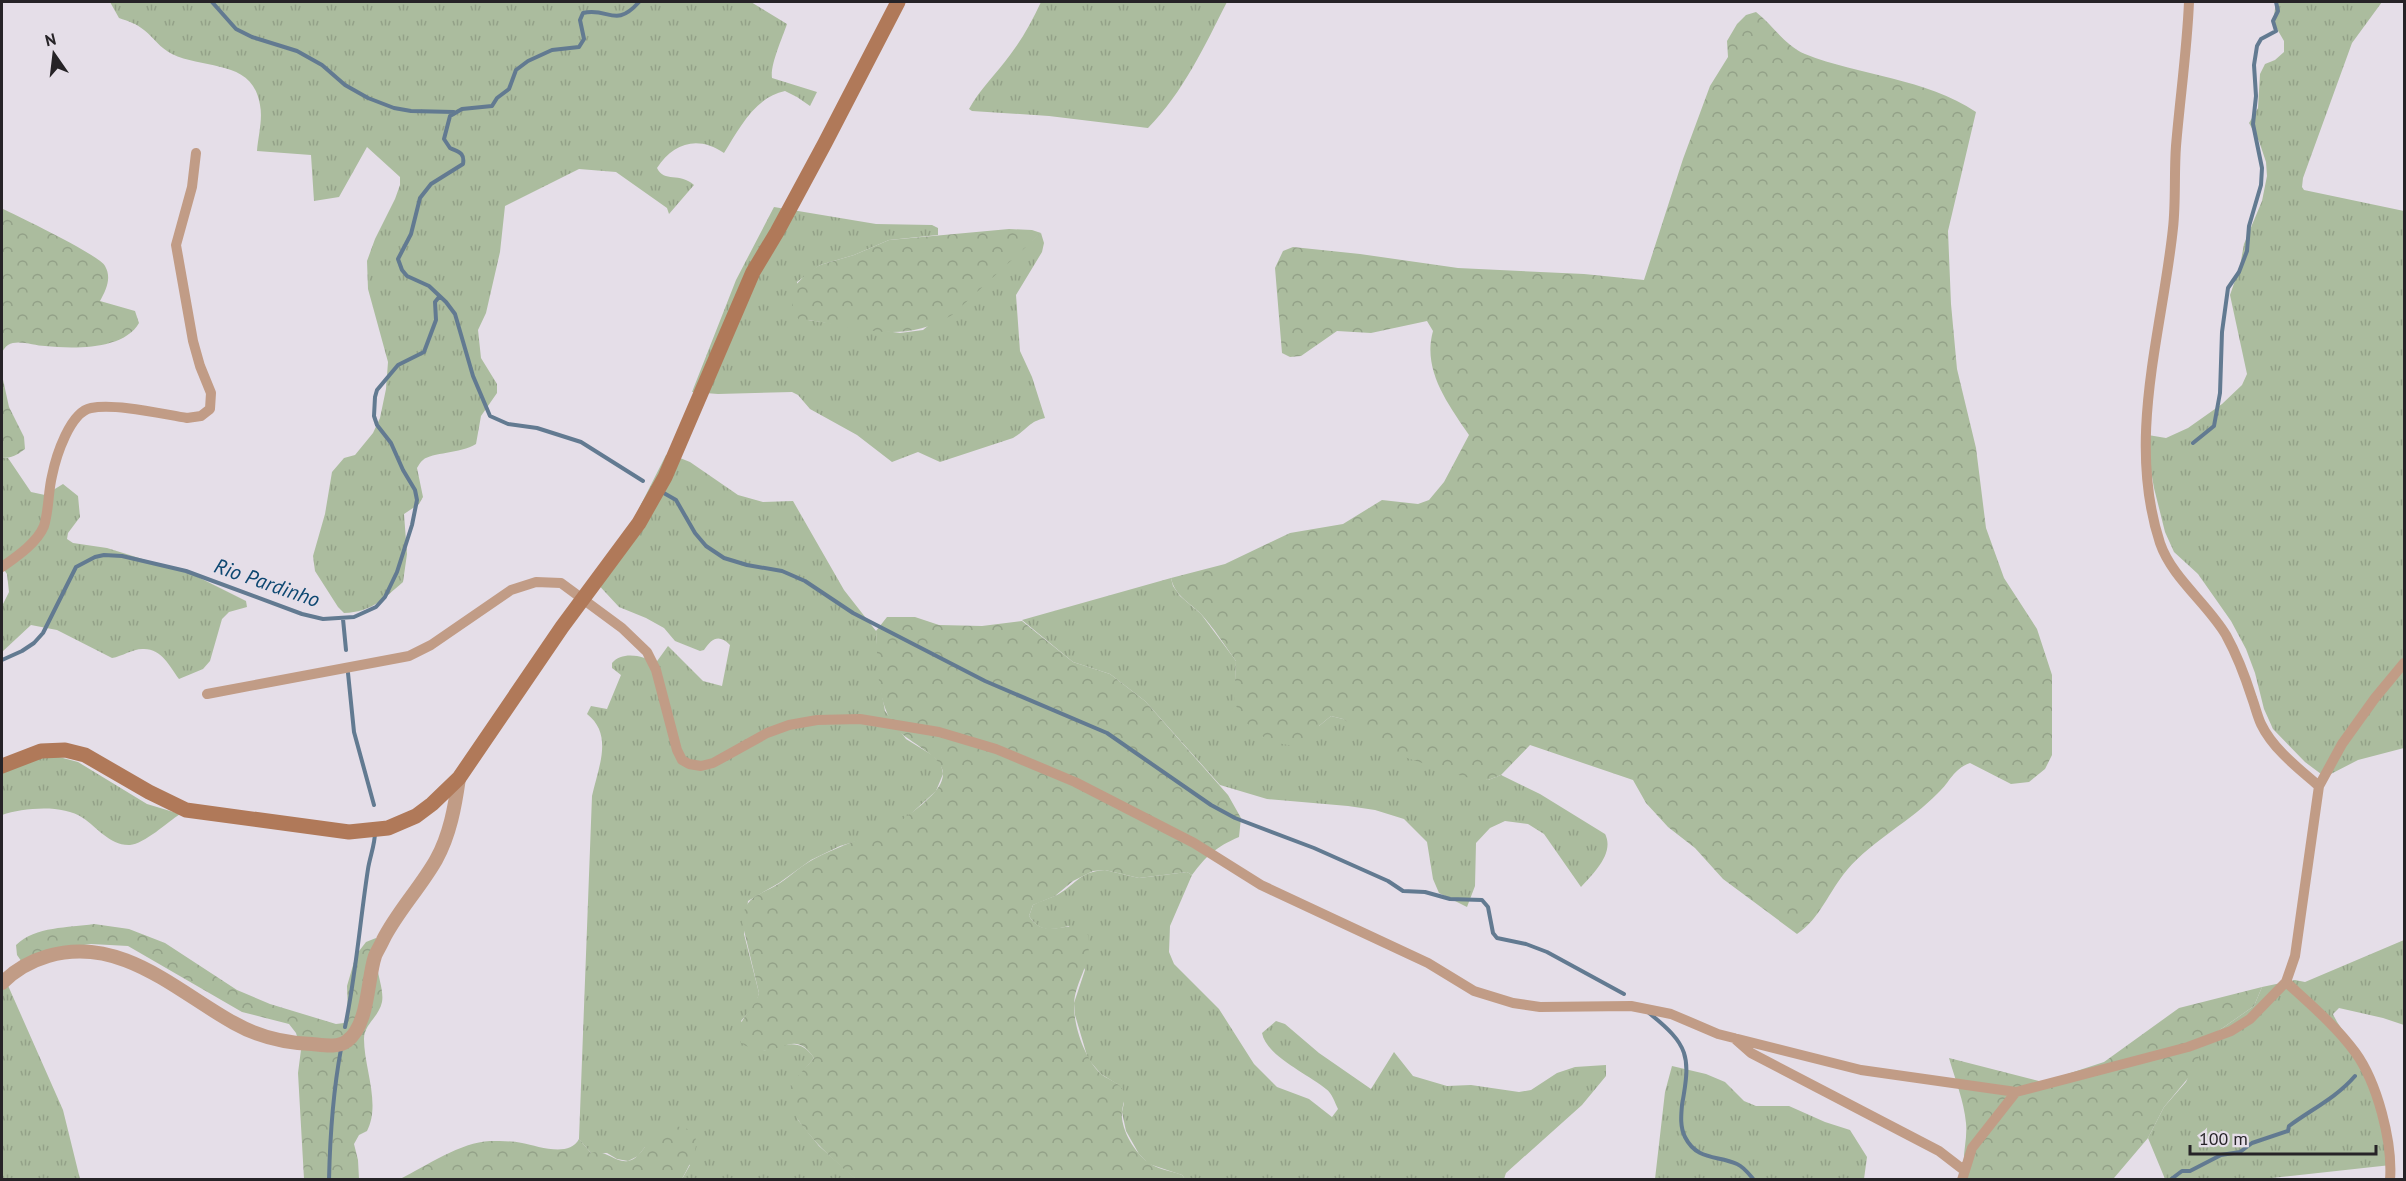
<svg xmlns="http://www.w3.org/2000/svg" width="2406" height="1181" viewBox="0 0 2406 1181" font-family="'PT Sans',sans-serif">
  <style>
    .grass { fill: url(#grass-tufts) }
    .forest { fill: url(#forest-crowns) }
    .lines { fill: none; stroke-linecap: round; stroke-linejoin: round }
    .stream { stroke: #627a91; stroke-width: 4 }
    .minor { stroke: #c19c86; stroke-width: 10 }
    .tertiary { stroke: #c19c86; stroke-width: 14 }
    .secondary { stroke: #b07959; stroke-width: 15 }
    .labels { text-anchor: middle; stroke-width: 6; stroke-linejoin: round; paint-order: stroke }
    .water-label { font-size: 21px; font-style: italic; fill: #0d4771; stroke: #e5dee8 }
  </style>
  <defs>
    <pattern id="grass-tufts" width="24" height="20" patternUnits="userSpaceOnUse" patternTransform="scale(1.5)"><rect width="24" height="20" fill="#abbc9e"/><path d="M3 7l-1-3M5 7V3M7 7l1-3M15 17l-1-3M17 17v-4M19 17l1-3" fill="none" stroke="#93a188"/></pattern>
    <pattern id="forest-crowns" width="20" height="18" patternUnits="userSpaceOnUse" patternTransform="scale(1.5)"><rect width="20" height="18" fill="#abbc9e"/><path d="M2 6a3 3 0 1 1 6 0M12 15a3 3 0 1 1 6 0" fill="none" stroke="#93a188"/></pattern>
  </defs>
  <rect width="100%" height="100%" fill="#e5dee8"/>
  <!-- grass -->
  <path class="grass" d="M110,2H751L787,24C782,39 770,65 772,78L817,92L810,106L797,97L785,91C755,97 739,129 724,153C698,135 673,143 657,168C664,183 680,172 694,185L669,214L667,208L616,172L579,169L505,206L500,252L486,313L478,330L481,358L497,384V393L481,416L476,444C460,454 432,452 423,460C420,462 419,465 417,468L423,497L419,504L404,514L407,554L403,582C383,599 372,612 344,613L338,607L315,571L313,556L325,514L332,472L344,458L355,455L373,433L380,418L386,389L388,362L368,289L367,261L375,239L395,199L400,185V177L367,147L339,197L314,201L311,155L257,151C258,137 263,119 260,105C253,59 205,70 172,54C160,48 154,38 144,30C137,24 128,21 119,18Z
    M1041,2H1227C1205,45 1183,93 1148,128L1049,116L972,111L969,109C980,89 996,74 1010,55C1023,38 1032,21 1041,2Z
    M2276,2H2382L2352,43L2303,178L2302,187L2304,190L2404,211V748L2358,760L2325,777L2305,762L2273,729L2264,709L2255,673L2246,649L2231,621L2198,574L2174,552L2165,532L2154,488L2148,454V435L2166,438L2188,428L2222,404L2242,385L2247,374L2230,295L2240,266L2244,244L2262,201L2267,176L2266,162L2259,141L2249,123L2258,108L2260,74L2265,64L2275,60L2284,52V41L2273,22Z
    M774,207L876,224L932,225L938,228V235L889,240L854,255L820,265L797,282L799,320H808L900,333L923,330L1041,233L1044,243L1042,252L1016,295L1020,351L1032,377L1045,418C1028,422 1027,430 1013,438L940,462L918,452L892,462L857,435L810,409L798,395L792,392L718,394L692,392L736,280Z
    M670,454L690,462L738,495L763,502L793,501L844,590L876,631L880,684L885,711L906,739L932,755L941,764L943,774L936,791L904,820L867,838L840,846L811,860L779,883L748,901L744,934L759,993L756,1004L741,1021L763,1051C784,1045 800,1037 814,1058L790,1087L798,1120L819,1146L856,1179H682L690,1165L645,1147L638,1156L628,1161L617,1159L607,1153H591L579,1139L592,796C598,768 614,735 587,714L591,706L607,709L621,675L612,668V663C622,651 644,655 655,664L668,646L703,681L722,686L730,645C719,634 712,638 704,650L700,651L675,641L664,628L646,618L619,607L593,579L623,540L666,455Z
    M2,458H8L31,492L45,495L63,484L78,496L80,517L68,533L67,539L73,543L107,548L194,575L246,601L247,607L229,612L222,619L210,661L203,669L179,679C170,667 162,649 144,649C134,648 123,656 112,658L57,630L31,625L2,652V606L9,592L7,574L2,567Z
    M1171,578L1173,586L1180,596L1201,614L1236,661L1235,689L1319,726L1331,716L1343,719L1488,780L1501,775L1540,794L1605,834C1615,853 1593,874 1581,887L1544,834L1528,824L1505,821L1490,828L1476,843L1475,886L1467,907L1439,893L1433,879L1427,842L1404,819L1375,810L1348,806L1267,799L1220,785L1145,701L1110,674L1073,662L1022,620Z
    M48,754L78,762L147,804L180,814C168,822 144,844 130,845C110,846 97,827 83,818C62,804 24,808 2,815V764Z
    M1105,870L1139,878L1187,872L1192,875L1170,926L1169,952L1174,964L1219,1009L1254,1064L1277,1087L1309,1099L1332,1117L1338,1109C1335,1103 1332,1093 1326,1089C1308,1074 1266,1056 1262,1033L1276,1021L1285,1024L1319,1053L1371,1089L1394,1052L1413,1076L1447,1086L1471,1085L1519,1092L1531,1090L1557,1073L1575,1067L1606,1065V1076L1582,1105L1506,1173L1504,1179H1185L1182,1175L1149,1164L1139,1154L1126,1131L1122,1112L1124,1103L1117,1084L1101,1074L1088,1059L1075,1015L1074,1003L1085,970L1069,926C1051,930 1040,933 1029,916L1033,905C1040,901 1048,899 1055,896C1077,885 1077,872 1105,870Z
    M2404,940V1025L2383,1018L2339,1008L2333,1014C2340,1031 2356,1043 2364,1061L2391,1165L2263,1179H2165L2148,1138L2164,1107L2186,1082L2204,1041L2254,1006L2262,987L2295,980L2305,982Z
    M2,980L6,981L63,1110L80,1179H2Z
    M1672,1066L1706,1074L1725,1082L1744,1101L1756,1106H1789L1825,1122L1850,1130L1867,1157L1864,1179H1655L1665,1092Z"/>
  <!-- forest -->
  <path class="forest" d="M1756,12C1773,25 1784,45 1805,54C1860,76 1926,78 1976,112L1948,231L1951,304L1957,369L1976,448L1986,528L2004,578L2037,629L2052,675V755L2045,769L2029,782L2011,784L1970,763C1952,770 1951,781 1938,793C1910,822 1874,839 1847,870C1829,891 1820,919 1797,934L1723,879L1695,848L1668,827L1646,803L1633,780L1530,745L1501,775L1488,780L1465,777L1407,758L1343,719L1331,716L1319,726L1313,740L1295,746L1270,742L1245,722L1234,702L1236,661C1225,646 1214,628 1201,614C1189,602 1175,596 1171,578L1225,564L1290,533L1343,524L1382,500L1418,504L1429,500L1444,482L1469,435C1448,404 1422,370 1433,331L1427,321L1371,333L1337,331L1301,356L1290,357L1282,353L1275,268L1283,251L1293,247L1360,254L1458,268L1584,274L1644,280L1683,159L1710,86L1728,57L1727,41L1737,24L1746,15Z
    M3,209C18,216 101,256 105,266C112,278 106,290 100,301L135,311L139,323C124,350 73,349 45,346C34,346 18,339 8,345C5,347 4,349 2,352V210Z
    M1009,229L1032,230L1041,233L952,315C904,345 860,328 808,320H799L792,308V289L807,273L820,265L854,255L889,240Z
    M2,375L9,407L24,437L25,449C17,455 12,458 2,458Z
    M887,617H915L939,625L982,626L1022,621L1073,662L1110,674L1145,701L1228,795L1241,818L1239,837C1216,847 1207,855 1192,875L1187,872L1139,878L1105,870L1093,871L1073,881L1055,896L1033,905L1029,916C1042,937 1059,925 1080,926L1088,935C1093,965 1074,981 1074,1006C1074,1027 1085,1059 1100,1073C1106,1079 1117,1081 1122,1089C1127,1096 1123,1103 1122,1111C1120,1128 1134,1152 1148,1162C1156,1169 1172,1171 1182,1175L1185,1179H856C839,1165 777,1112 790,1087C793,1081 808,1065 814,1058C797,1032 786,1049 763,1051C756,1052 748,1047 741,1043C733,1019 753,1014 759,993L742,922C745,894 760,896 780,883C792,875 802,865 814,859C856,837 894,833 930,797C936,791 943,783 943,774C943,754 904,742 893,724C876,698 878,661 876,631Z
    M94,924L129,929L165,943L237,990L270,1004L336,1024L344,1023L348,1013L347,986L356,955L366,942L376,938C380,946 376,956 377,965C378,977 384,991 382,1002C379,1017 364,1024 364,1039C364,1068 381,1104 367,1131L359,1135L354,1144L358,1160L359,1179H304L298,1073L301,1050L296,1033L289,1024L242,1012L128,946L91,944L63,948L24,965L17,955L16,945C36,926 68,928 94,924Z
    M2262,987L2254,1006L2204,1041L2194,1071L2164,1107L2148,1138L2114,1178L1966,1179C1960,1157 1968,1143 1966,1123C1964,1101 1955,1079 1949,1058L2043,1082L2104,1062L2179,1008Z
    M671,1126C712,1127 693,1158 682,1179H400C426,1166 461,1142 490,1141C500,1141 512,1141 522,1143C538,1146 569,1158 579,1139L591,1153C605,1148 614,1163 628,1161C643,1159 647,1133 671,1126Z"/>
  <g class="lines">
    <!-- stream -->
    <path class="stream" d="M212,2L236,29L252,37L297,51L322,65L345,85L368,98L394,108L411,111L454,112
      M639,2C615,29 609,7 583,13L580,20L584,39L579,47L552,50L528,61L516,70L509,89L497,98L492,106L462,109L450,116L444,139L450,148C458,152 465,152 463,164L431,184L420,198L411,234L398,259L402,270L407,276L429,286L446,302L455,314L473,376L490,416L508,424L537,428L581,442L643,481
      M2193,443L2214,426L2220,393L2222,332L2228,288L2239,272L2247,251L2249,226L2261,185L2262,168L2253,124L2256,96L2254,65L2257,46L2261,39L2276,31L2273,21L2278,11L2276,2
      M662,492L676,500L695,533L706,546L724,558L747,565L782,571L805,581L853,613L985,681L1107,733L1211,805L1235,818L1314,848L1388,881L1403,891L1425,892L1450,899L1482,900L1488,907L1493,933L1497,938L1526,944L1547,952L1624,994
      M343,619L346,650
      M2,660L22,651L34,643L43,633L76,567L95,557L104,555L122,556L186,571L302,614L323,619L354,617L376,607L385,597L397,572L412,525L417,500L415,490L403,470L391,443L377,425L374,416L375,397L377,390L398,365L424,352L436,320L435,302L439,297
      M348,673L354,732L374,805
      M1649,1013C1689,1045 1691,1056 1682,1105C1681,1116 1680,1127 1685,1137C1697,1161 1718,1155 1737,1164C1744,1167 1749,1174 1754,1180
      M345,1027C356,974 360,921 368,869C370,856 375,845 375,832
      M329,1180C330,1135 333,1092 341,1049
      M2170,1180L2182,1171H2190L2221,1155L2240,1152L2252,1143L2288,1131L2289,1126C2312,1109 2336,1098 2355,1076"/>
    <!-- minor -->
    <path class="minor" d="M2189,2C2187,50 2180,98 2176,146C2174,173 2176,201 2173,228C2162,333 2126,439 2160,543C2172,578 2207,603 2226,635C2237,655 2245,676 2252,698C2255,706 2257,715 2261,724C2273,749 2298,768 2319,786
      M2,567C16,557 37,543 44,526C49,510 48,492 52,476C56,456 70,412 91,408C115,403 162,414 187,418L201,416L210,409L211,393L200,366L193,341L176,245L192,187L196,153
      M207,694L409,656L431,645L511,590L536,582L561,583L622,628L647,652L656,670L677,750L682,760L689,764L701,766L713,763L767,733L789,725L817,720L860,719L939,732L996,749L1075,782L1194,843L1261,885L1428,963L1474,991L1513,1003L1540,1007L1631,1006L1671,1014L1718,1034L1861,1070L2016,1092L2188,1047L2231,1031L2250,1019L2286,982L2295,956L2319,786L2342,744L2375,698L2404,663
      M2286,982C2310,1004 2336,1026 2355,1052C2377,1082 2393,1142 2390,1180
      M1734,1038L1751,1053L1939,1151L1965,1171
      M1962,1180L1972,1148L2016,1092"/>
    <!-- tertiary -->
    <path class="tertiary" d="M2,983C15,970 31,961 48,956C121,935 176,991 234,1023C257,1036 285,1043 312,1044C323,1045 338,1048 347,1041C369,1025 367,980 375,956C377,951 381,945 383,940C397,912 420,888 436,860C450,835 455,806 459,778"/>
    <!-- secondary -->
    <path class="secondary" d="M2,766L41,751L65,750L85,755L149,792L186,810L349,832L388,828L416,816L432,804L459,778L562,627L639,523L665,477L753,272L777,232L825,143L898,2"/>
  </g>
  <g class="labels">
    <!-- water labels -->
    <g class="water-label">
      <text transform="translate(267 583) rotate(19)" y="7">Rio Pardinho</text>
    </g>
  </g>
  <!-- border -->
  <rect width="2406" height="1181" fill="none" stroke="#262327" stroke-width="6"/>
  <!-- north arrow -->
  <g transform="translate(54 54) rotate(346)" stroke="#e5dee8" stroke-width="4.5" paint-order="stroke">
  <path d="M0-4.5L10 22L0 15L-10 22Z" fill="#262327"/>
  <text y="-9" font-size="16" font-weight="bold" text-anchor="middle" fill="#262327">N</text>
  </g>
  <!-- scale -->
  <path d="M2190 1145v9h186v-9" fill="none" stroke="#262327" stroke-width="3"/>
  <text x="2199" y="1145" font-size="18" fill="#262327" stroke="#e5dee8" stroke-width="4.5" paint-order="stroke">100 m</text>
</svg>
